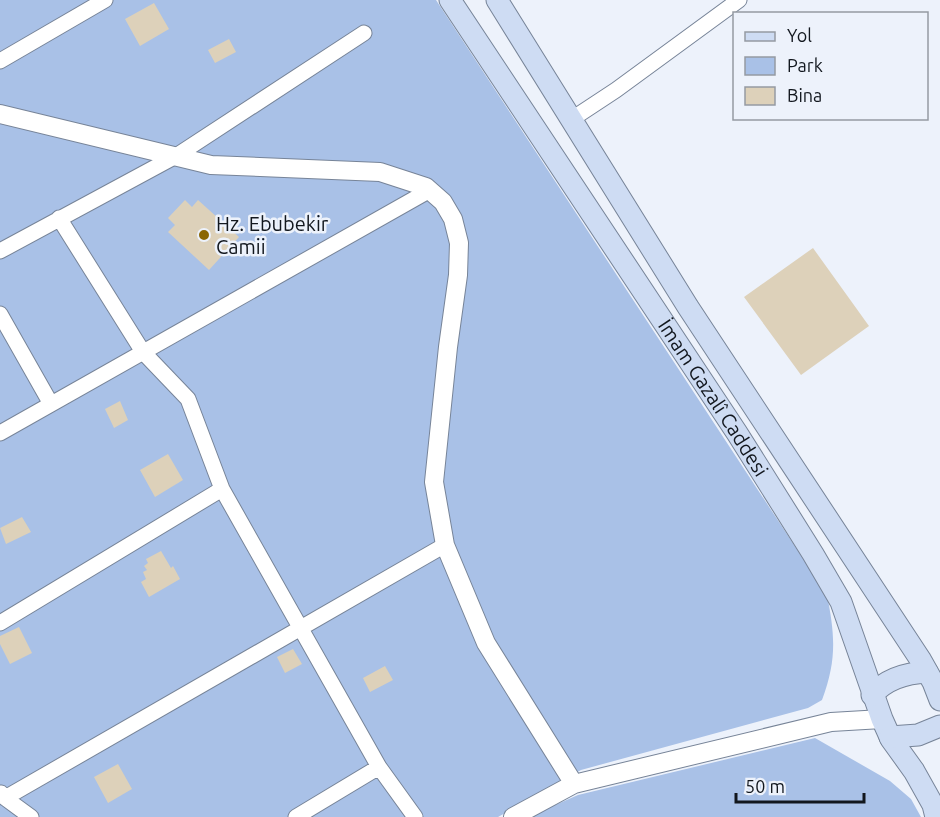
<svg xmlns="http://www.w3.org/2000/svg" width="940" height="817" viewBox="0 0 940 817" font-family="Ubuntu,sans-serif">
  <style>
    .green { fill: #a9c1e7 }
    .building { fill: #ddd1ba }
    .lines { fill: none; stroke-linecap: round; stroke-linejoin: round }
    .minor-casing { stroke: #778498; stroke-width: 17 }
    .tertiary-casing { stroke: #778498; stroke-width: 20 }
    .secondary-casing { stroke: #778498; stroke-width: 23 }
    .minor { stroke: #fff; stroke-width: 15 }
    .tertiary { stroke: #fff; stroke-width: 18 }
    .secondary { stroke: #cedcf3; stroke-width: 21 }
    .poi-dot { fill: #8a6604; stroke: #edf2fb; stroke-width: 2 }
    .labels { text-anchor: middle; stroke-width: 5; stroke-linejoin: round; paint-order: stroke }
    .poi-label { font-size: 20px; fill: #12171e; stroke: #edf2fb; text-anchor: start }
    .street-label { font-size: 20px; fill: #12171e; stroke: #edf2fb }
  </style>
  <rect width="100%" height="100%" fill="#edf2fb"/>
  <!-- green -->
  <path class="green" d="M0,0H436L827,595C835,635 837,660 822,700L808,708L581,770L498,817H0Z
    M815,738L890,781L911,799L921,817H528L578,795Z"/>
  <!-- building -->
  <path class="building" d="M154,3L169,29L140,46L125,19Z
    M229,39L236,52L215,63L208,50Z
    M185,200L192,207L198,200L239,237L209,270L168,232L175,225L168,218Z
    M813,248L869,326L801,375L744,297Z
    M120,401L128,420L114,428L105,409Z
    M168,454L183,480L155,497L140,470Z
    M22,517L31,532L6,544L0,528Z
    M161,551L171,568L173,566L180,579L149,597L141,582L146,579L143,572L147,570L144,566L148,563L146,559Z
    M19,627L32,653L10,664L0,644V636Z
    M293,649L302,664L285,673L277,657Z
    M385,666L393,680L370,692L363,678Z
    M118,764L132,789L108,803L94,777Z"/>
  <g class="lines">
    <!-- minor casing -->
    <g class="minor-casing">
      <path id="minor" d="M0,61L105,0
        M572,119L616,90L739,0
        M59,218L143,352L188,399L222,489L379,767L415,817
        M0,251L176,156L364,33
        M0,314L51,404
        M0,433L430,190
        M0,623L222,489
        M1,793L5,798L31,817
        M5,798L445,545
        M296,817L379,767"/>
    </g>
    <!-- tertiary casing -->
    <g class="tertiary-casing">
      <path id="tertiary" d="M0,114L211,165L380,172L426,187L443,202L453,219L459,243L458,275L448,347L434,482L445,545L486,643L574,784
        M513,817L574,784L831,722L882,719"/>
    </g>
    <!-- secondary casing -->
    <g class="secondary-casing">
      <g id="secondary">
        <path id="s1" d="M450,0L737,433L813,554L841,602L882,719L891,739L914,771L933,805L936,817"/>
        <path d="M497,0L688,307L920,659L933,682L940,700"/>
        <path d="M872,695C886,679 906,673 927,672"/>
        <path d="M890,737L918,735L940,726"/>
      </g>
    </g>
    <!-- minor -->
    <use href="#minor" class="minor"/>
    <!-- tertiary -->
    <use href="#tertiary" class="tertiary"/>
    <!-- secondary -->
    <use href="#secondary" class="secondary"/>
  </g>
  <!-- markers -->
  <circle class="poi-dot" cx="204" cy="235" r="6"/>
  <g class="labels">
    <!-- poi labels -->
    <g class="poi-label">
      <text x="216" y="231">Hz. Ebubekir<tspan x="216" dy="23">Camii</tspan></text>
    </g>
    <!-- street labels -->
    <g class="street-label">
      <text dy="7" stroke="none"><textPath href="#s1" startOffset="477">İmam Gazalî Caddesi</textPath></text>
    </g>
  </g>
  <!-- legend -->
  <rect x="733" y="12" width="195" height="108" fill="#edf2fb" stroke="#959aa3" stroke-width="1.5"/>
  <rect x="745" y="32" width="30" height="9" fill="#cedcf3" stroke="#959aa3" stroke-width="1.5"/>
  <text x="787" y="42" font-size="18" fill="#12171e">Yol</text>
  <rect x="745" y="57" width="30" height="18" fill="#a9c1e7" stroke="#959aa3" stroke-width="1.5"/>
  <text x="787" y="72" font-size="18" fill="#12171e">Park</text>
  <rect x="745" y="87" width="30" height="18" fill="#ddd1ba" stroke="#959aa3" stroke-width="1.5"/>
  <text x="787" y="102" font-size="18" fill="#12171e">Bina</text>
  <!-- scale -->
  <path d="M736 793v9h128v-9" fill="none" stroke="#12171e" stroke-width="3"/>
  <text x="745" y="793" font-size="18" fill="#12171e" stroke="#edf2fb" stroke-width="4.5" paint-order="stroke">50 m</text>
</svg>
